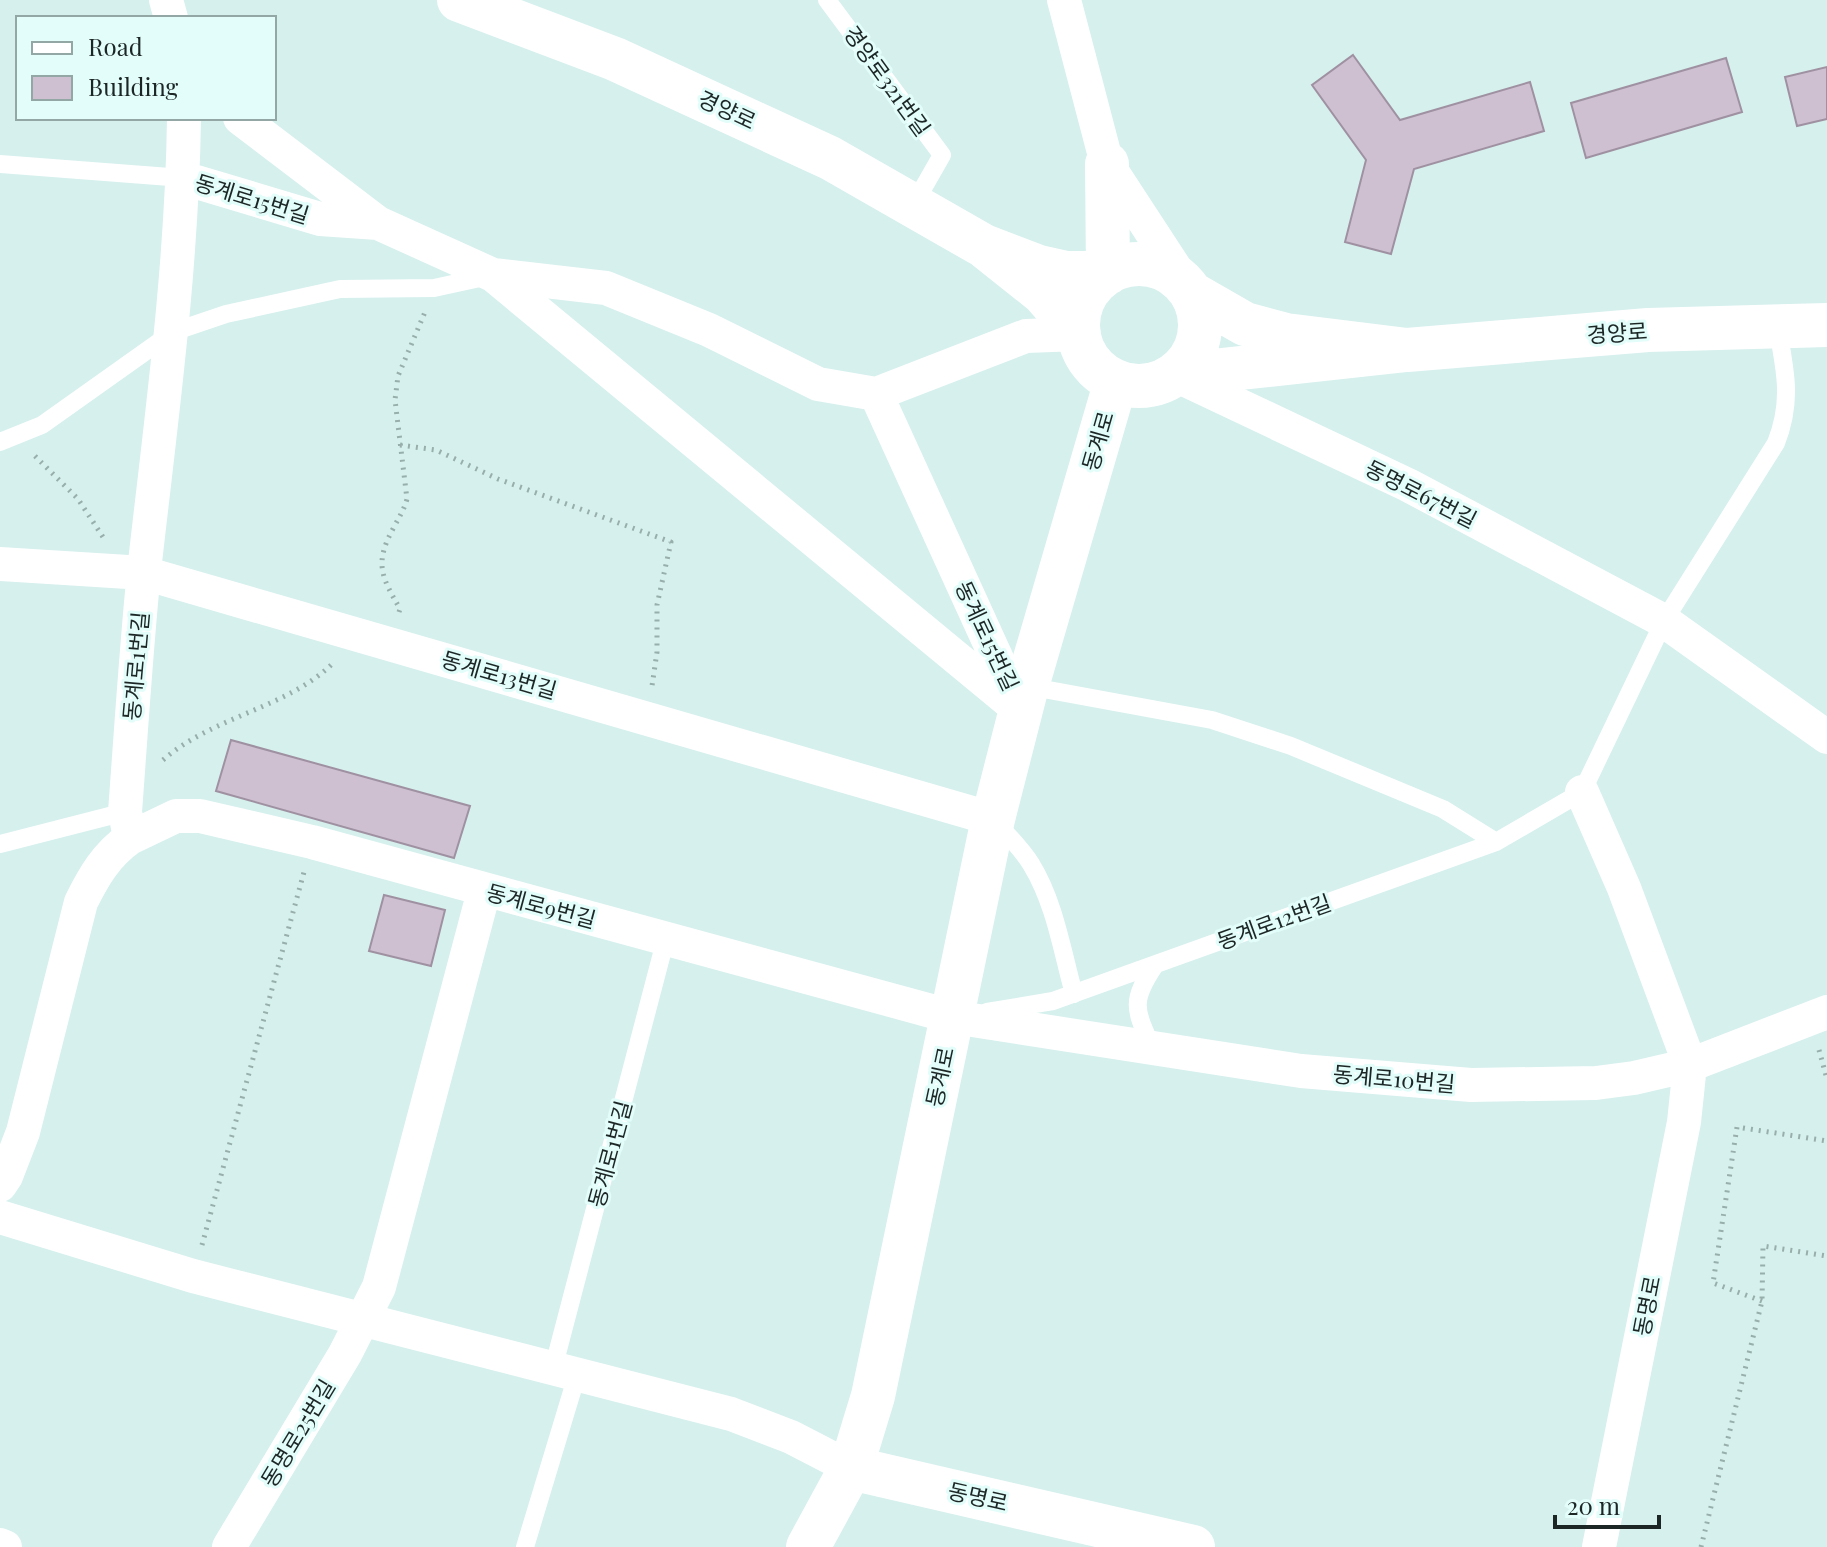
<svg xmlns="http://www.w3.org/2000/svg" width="1827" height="1547" viewBox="0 0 1827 1547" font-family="'Playfair Display','Noto Sans KR',serif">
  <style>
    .building { fill: #cec0d0; stroke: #9f91a1; stroke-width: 2 }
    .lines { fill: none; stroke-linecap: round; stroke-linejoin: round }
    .path { stroke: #98aeab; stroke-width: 5; stroke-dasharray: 2 6; stroke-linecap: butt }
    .lane { stroke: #fff; stroke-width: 18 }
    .street { stroke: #fff; stroke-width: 34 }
    .secondary { stroke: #fff; stroke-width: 44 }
    .labels { text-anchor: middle; stroke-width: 6; stroke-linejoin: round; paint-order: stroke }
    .street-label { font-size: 22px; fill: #1c2625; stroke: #e2fdfa }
  </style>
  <rect width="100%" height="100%" fill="#d5f0ed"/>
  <!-- building -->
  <path class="building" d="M1353,55L1400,120L1530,82L1544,131L1414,169L1391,254L1345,242L1366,160L1312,85Z
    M1726,58L1742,112L1586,158L1571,103Z
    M1827,67V119L1797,126L1785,77Z
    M231,740L470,806L454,858L216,791Z
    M384,895L445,910L431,966L369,951Z"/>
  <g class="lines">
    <!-- path -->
    <path class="path" d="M400,445L436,450L498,479L671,542L657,605V652L652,686
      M35,456L78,499L103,537
      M399,612L400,609C381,576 374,563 394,527C399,517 404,510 407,499L395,400L398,376L425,312
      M163,760C213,716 288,708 333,663
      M1819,1050L1827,1079
      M202,1245L304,872
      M1762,1301L1713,1283L1737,1127L1827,1141
      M1701,1547L1762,1301L1763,1246L1827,1256"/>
    <!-- lane -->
    <path class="lane" d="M827,0L942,155L914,204
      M0,164L183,178
      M0,442L42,425L173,332L226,314L340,289L434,288L489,276
      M1027,686L1212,720L1291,746L1443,809L1496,842
      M995,821C1007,835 1022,849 1031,864C1055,903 1062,951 1074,994
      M0,844L125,812
      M987,1012L1053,1001L1496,842L1582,792L1664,621L1776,443C1793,400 1785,369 1777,325
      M1152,1048C1135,1009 1130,1002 1155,965
      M553,1369L666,938
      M525,1547L577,1375"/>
    <!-- street -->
    <path class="street" d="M166,0L171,18
      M1064,0L1107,164L1186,285
      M240,118L378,223
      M183,178L320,219L378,223L493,275L1022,712
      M493,275L606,288L709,330L818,384L876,394
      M1175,375L1408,485L1664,621L1827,737
      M876,394L1017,703
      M876,394L1026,336L1079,334
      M0,564L144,573L993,819
      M1582,792L1624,888L1690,1065L1684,1122L1599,1547
      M130,838L176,816H200L312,842L953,1017L1301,1071L1471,1085L1596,1083L1634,1078L1690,1065L1827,1012
      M0,1185L6,1176L23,1132L81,902C94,876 106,855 130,838L125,812C131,732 136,651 144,571C161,420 182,270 184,118
      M0,1217L193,1276L731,1414L791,1437L851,1468
      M0,1545L5,1547
      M229,1547L345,1354L379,1287L484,891"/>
    <!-- secondary -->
    <path class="secondary" d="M459,0L615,59L830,158L984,246
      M1078 325a61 61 0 1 1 122 0a61 61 0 1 1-122 0Z
      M1079,334L1043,293L984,246L1039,267L1066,273H1108L1107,164
      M1407,350L1648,330L1827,325
      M1175,375L1407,350L1286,335L1245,324L1191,293
      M851,1468L1193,1547
      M808,1547L851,1468L873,1396L993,819L1027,686L1116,381"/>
  </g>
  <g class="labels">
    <!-- street labels -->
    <g class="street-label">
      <text transform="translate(887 81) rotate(54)" y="8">경양로321번길</text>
      <text transform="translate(727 110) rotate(25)" y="8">경양로</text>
      <text transform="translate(252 199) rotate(17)" y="8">동계로15번길</text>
      <text transform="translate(1617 333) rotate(-4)" y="8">경양로</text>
      <text transform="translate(1098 441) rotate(-74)" y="8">동계로</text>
      <text transform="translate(1421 494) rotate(27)" y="8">동명로67번길</text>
      <text transform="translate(987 636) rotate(65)" y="8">동계로15번길</text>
      <text transform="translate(136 666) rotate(-85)" y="8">동계로1번길</text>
      <text transform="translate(499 675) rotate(16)" y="8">동계로13번길</text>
      <text transform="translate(541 906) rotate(15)" y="8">동계로9번길</text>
      <text transform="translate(1274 922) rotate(-20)" y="8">동계로12번길</text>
      <text transform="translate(940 1077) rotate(-78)" y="8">동계로</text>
      <text transform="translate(1394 1079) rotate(5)" y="8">동계로10번길</text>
      <text transform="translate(610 1154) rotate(-75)" y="8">동계로1번길</text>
      <text transform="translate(1647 1306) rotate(-79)" y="8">동명로</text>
      <text transform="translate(298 1433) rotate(-59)" y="8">동명로25번길</text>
      <text transform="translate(978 1497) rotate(13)" y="8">동명로</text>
    </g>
  </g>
  <!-- legend -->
  <rect x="16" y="16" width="260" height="104" fill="#e2fdfa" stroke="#93a7a5" stroke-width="2"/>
  <rect x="32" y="42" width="40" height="12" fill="#ffffff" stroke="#93a7a5" stroke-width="2"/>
  <text x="88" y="56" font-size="24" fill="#1c2625">Road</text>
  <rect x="32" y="76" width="40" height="24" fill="#cec0d0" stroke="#93a7a5" stroke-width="2"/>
  <text x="88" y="96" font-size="24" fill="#1c2625">Building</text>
  <!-- scale -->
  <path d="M1555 1515v12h104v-12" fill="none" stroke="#1c2625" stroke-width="4"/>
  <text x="1567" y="1515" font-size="24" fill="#1c2625" stroke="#e2fdfa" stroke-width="6" paint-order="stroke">20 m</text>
</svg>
